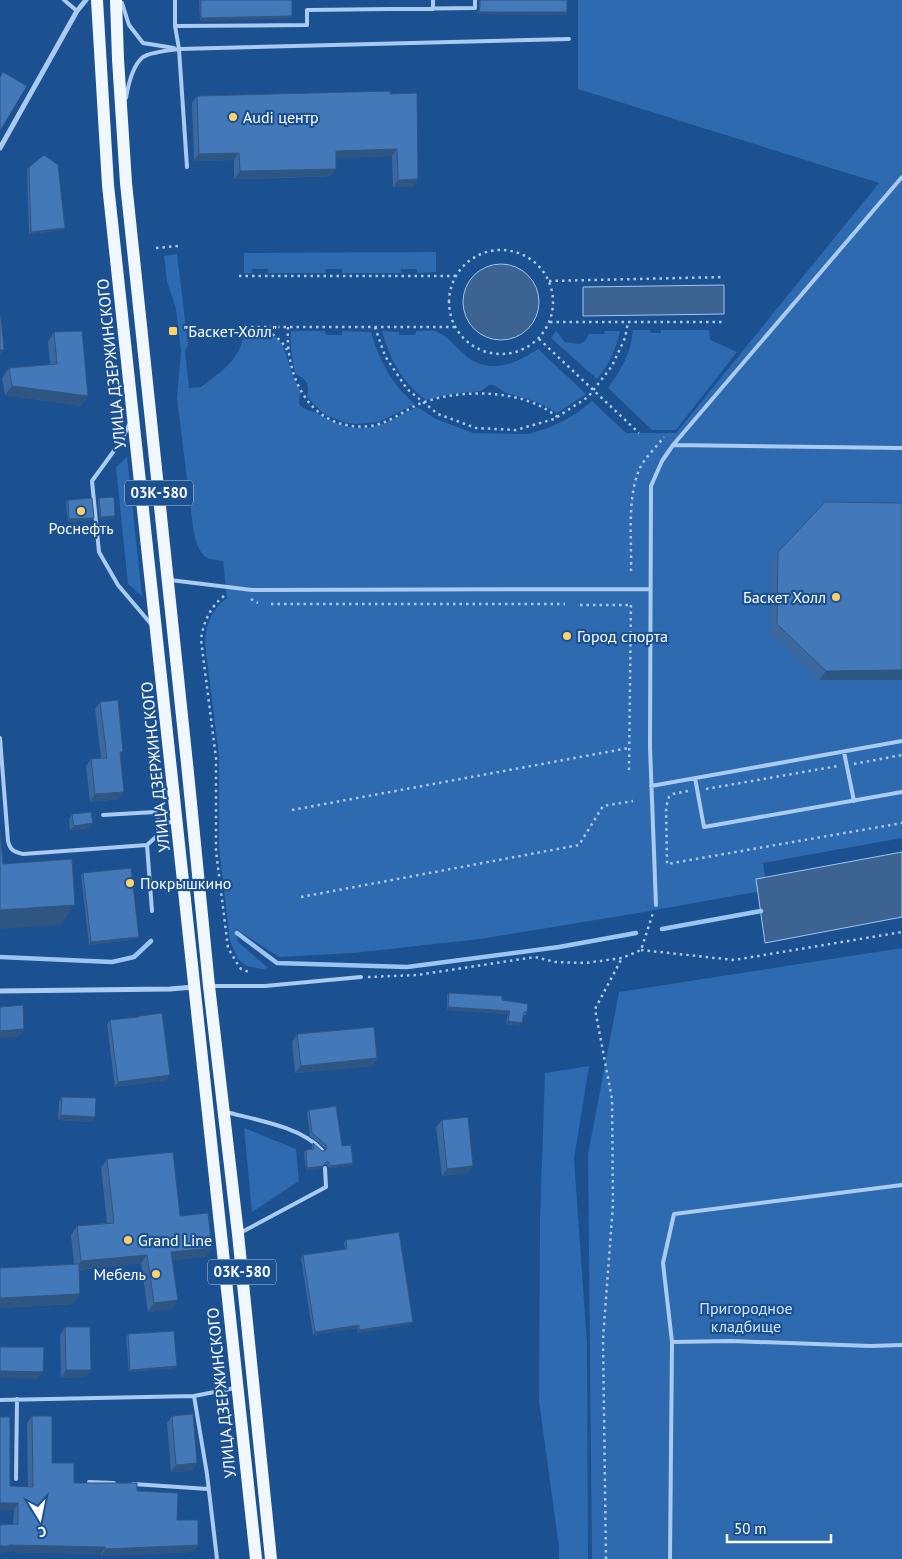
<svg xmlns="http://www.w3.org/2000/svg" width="902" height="1559" viewBox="0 0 902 1559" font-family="'PT Sans',sans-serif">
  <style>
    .green { fill: #2d6aaf }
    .water { fill: #3d6392; stroke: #9dc5f1 }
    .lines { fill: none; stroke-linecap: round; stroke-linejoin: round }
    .stream { stroke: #9dc5f1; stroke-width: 4.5 }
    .path { stroke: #aacaef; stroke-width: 2.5; stroke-dasharray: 2.5 4; stroke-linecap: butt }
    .lane { stroke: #aacaef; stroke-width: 4 }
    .street { stroke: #aacaef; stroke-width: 5 }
    .primary { stroke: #f1f7ff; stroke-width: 12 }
    .wall { fill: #3a689f }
    .shaded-wall { fill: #2f5582 }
    .building { fill: #4379b9; stroke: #2f5582 }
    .poi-dot { fill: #ffd167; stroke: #1b5091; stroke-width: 2 }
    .labels { text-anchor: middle; stroke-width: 4.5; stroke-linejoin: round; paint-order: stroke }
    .shield { fill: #1b5091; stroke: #bbcade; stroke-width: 1 }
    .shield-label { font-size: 15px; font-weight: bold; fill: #fff }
    .poi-label { font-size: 16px; fill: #fff; stroke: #1b5091; text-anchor: start }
    .street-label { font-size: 16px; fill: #fff; stroke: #1b5091 }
    .park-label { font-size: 16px; fill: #d0e4fa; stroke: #1b5091 }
  </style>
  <rect width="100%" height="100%" fill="#1b5091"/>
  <!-- green -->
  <path class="green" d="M578,0H902V838L763,863L767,890L644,912L480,939L354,953L279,957L236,929L238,942L267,967L266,970L246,966L238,959L230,941L219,847V756L205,644C205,625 212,609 227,598L223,561C219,560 214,560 210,559C198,555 195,538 193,527L177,398L181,351L176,309L167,281L164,256L177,254L188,345L185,351L189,388L201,387L223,370L232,361L239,350L246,331C280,331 282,340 291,370C293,377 298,386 300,392C300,396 299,400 299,404C305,412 311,409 319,414C361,439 378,427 417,407L436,419L473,433L528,434L548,428L563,421L577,413L592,401L626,433H676L879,183L578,89Z
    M436,252V272L417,273V269H401V273H342V269H326L325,273H268V269H252V273H244V253Z
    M633,330H650L651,333H661V330H709L710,340L737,352L676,430H652L608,388C621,370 631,353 633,330Z
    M291,331H325L326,335H342V331L371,332C379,360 392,385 415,404L379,422L355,424L343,422L324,414L307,397C309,386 308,379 296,375C292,360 290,347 291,331Z
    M382,331L399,332V335H415L416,331C421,331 430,330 435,331C448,335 456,348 466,356C489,375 516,364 538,349L586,394L557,413L539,403L521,397L506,393L494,385H489L481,391L451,394L426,400C402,382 390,360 382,331Z
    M556,331L565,342L579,344L585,341L589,334H604L605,331H620C616,349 609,365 597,379L551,338Z
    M127,457L142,596L128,584L116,467Z
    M902,948V1559H592L588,1154L619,992Z
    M589,1066L574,1159L587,1344L588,1559H559V1547L539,1401L540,1220L545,1073Z
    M244,1128L296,1149L299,1181L252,1212Z"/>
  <!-- water -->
  <path class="water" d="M463 302a38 38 0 1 1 76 0a38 38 0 1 1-76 0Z
    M724,285V314L583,316V287Z
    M902,852V917L765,943L756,879Z"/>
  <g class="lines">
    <!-- stream -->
    <path class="stream" d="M662,929L761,911
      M237,933L277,963L407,967L559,947L636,933
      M0,957L112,962L134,957L151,941"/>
    <!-- path -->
    <path class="path" d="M156,248L178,246
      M449 302a52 52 0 1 1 104 0a52 52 0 1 1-104 0Z
      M239,276H456
      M549,281L724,277
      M550,322H724
      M238,327H456
      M288,327C285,379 311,432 370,426C388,424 403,411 419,404C454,390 508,389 542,407C548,410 553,414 558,417
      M375,327L385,356L407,389L438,414L476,428L516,430L554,419L588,397L612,366L625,338L628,322
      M261,328C271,332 282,340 287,350
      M539,339L639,433
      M631,571C632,539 626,493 642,464C648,455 657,446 664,437
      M224,596C210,607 203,623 201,640L216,758V851L228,948L237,963L241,969L249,972
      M251,599L258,603
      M271,604H565
      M580,605H631
      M854,764L902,755
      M629,770L631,601
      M706,789L838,766
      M688,791L673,794L669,797L666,807L667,864L902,823
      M292,810L629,748
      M301,897L579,845L603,806L633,801
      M641,950L734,960L902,932
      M368,977L417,975L535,957L555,962L585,963L622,958L641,950L653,913
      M606,1559L603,1339L613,1204L612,1099L595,1009L622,958"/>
    <!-- lane -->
    <path class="lane" d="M64,0L77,11
      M175,0V26L179,49L187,167
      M433,0V9
      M122,3L129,25L143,43L174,48
      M175,26L307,25V10L475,8V0
      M126,98C128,86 133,65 143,57C150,52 170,50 179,49L569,39
      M129,425L121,441L92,481L99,552L118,585L151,624
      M673,445L902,448
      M170,580L252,590L650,589
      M0,738L8,841C10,850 14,852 23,854L147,845L158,835V823L174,822
      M844,752L854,801
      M695,778L704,827L902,792
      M651,786L902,741
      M103,815L155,812L158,816V823
      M147,845L152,911
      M656,905L650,747L651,486L662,461L673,445L902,177
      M212,986H265L361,977
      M226,1112C257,1120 301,1127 322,1150
      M240,1233L326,1187L325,1168
      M672,1342L731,1341L870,1346L902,1345
      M194,1396L235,1388
      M0,1400L194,1396L207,1474L217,1559
      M16,1479L17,1399
      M89,1482L114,1483
      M133,1484L208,1489
      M670,1559L672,1342L663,1263L674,1214L902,1185"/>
    <!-- street -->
    <path class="street" d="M0,148L77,11L86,0
      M0,991L170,989L194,987"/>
    <!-- primary -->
    <path class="primary" d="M97,0L108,185L256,1559
      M116,0L118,59L126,183L188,773L209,986L238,1234L271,1559"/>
  </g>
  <!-- wall -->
  <path class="wall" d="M199,0H292L290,18L200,21Z
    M479,0H567V12L566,15L477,14L479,8Z
    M390,94L413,187H393L392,156L336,158L331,176L285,178L234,179V160L194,161L192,103L197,96Z
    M29,167L65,228L63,230L29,234L27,169Z
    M54,332L88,396L81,406L5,395L2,378L9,368L50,365L48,342Z
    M99,498L114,519L100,520L98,500Z
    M68,500L92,520L68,522L66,502Z
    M902,503V680H819L770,634L771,561L778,552Z
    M100,702L121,756L119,799L90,802L86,766L91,759L101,758L95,709Z
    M72,814L93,823L89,828L70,830L69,819Z
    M83,873L139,937L137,939L89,945L81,875Z
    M449,993L502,1000L527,1012L526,1015H524L520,1026L506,1024L508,1014L447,1010V995Z
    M139,1016L166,1080L115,1087L107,1025L110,1020L138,1017Z
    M297,1034L377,1058L372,1066L295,1073L292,1042Z
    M62,1097L95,1117L91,1122L58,1120L59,1102Z
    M309,1110L342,1146L351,1166L329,1168L327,1165L324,1164L321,1169L306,1170L304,1152L306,1150L312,1149V1146L313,1143L322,1151L326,1150L324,1147L310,1136L307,1112Z
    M442,1120L468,1173L442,1176L436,1127Z
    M107,1159L180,1216L212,1248L205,1257L172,1260V1309L148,1312L141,1263L79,1270L73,1304L0,1308V1268L74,1264L71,1235L77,1226L107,1223L101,1168Z
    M346,1240L411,1324L358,1333L357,1328L313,1335L301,1258L303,1255L345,1249L344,1243Z
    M65,1327L86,1377L61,1378L60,1335Z
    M128,1334L177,1366L175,1368L129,1372L126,1337Z
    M32,1416L52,1463L74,1483L137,1491L177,1520L198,1545L193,1552L101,1556V1554L5,1552V1553H0V1525L13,1524L14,1510H0V1417L10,1486L28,1487L27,1423Z
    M172,1416L197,1463L192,1471L171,1472L167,1423Z"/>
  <!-- shaded-wall -->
  <path class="shaded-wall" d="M479,12H567L566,15L477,14Z
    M292,16L290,18L200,21L201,18Z
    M397,149L392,156L331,158L336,151Z
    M239,153L234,160L194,161L199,154Z
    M336,169L331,176L234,179L240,171Z
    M418,179L413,187H393L398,180Z
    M65,228L63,230L29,234L31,232Z
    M0,350H4L0,356Z
    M12,386L88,396L81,406L5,395Z
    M115,516L114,519L100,520L101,517Z
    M94,518L92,520L68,522L69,519Z
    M902,670V680H819L826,671Z
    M124,792L119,799L90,802L95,794Z
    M93,823L89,828L70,830L74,826Z
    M75,905L61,925L0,929V910Z
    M139,937L137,939L89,945L91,942Z
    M448,1007L510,1011L508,1014L447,1010Z
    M508,1021L522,1023L520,1026L506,1024Z
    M24,1029L19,1037L0,1038V1031Z
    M377,1058L372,1066L295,1073L301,1066Z
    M170,1075L166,1080L115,1087L118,1082Z
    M61,1115L95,1117L91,1122L58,1120Z
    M353,1163L351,1166L329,1168L330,1166Z
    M323,1166L321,1169L306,1170L307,1168Z
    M473,1166L468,1173L442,1176L447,1169Z
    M212,1248L205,1257L165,1261L171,1252Z
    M147,1255L141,1263L75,1270L81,1261Z
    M80,1294L73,1304L0,1308V1298Z
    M178,1300L172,1309L148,1312L154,1303Z
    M413,1322L411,1324L358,1333L359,1330Z
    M359,1325L357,1328L313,1335L315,1332Z
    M177,1366L175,1368L129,1372L130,1370Z
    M66,1370H91L86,1377L61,1378Z
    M0,1371L43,1372L38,1379L0,1378Z
    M197,1463L192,1471L171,1472L176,1465Z
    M0,1503H18L14,1510H0Z
    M9,1545L105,1547L101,1554L5,1552V1553H0V1546Z
    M198,1545L193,1552L101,1556L105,1549Z"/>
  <!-- building -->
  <path class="building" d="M201,0H292V16L201,18Z
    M480,0H567V12H479L480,6Z
    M3,72L27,86L0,131V77Z
    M390,91V94L417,93L418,179L398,180L397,149L336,151V169L290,170L240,171L239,153L199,154L197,96Z
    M44,155L58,165L65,228L31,232L29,167Z
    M0,316H1L4,350H0Z
    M82,331L88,396L12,386L9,368L57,364L54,332Z
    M114,497L115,516L101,517L99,498Z
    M92,498L94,518L69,519L68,500Z
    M825,502L902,503V670L826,671L777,624L778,552Z
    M118,700L123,752H120L124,792L95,794L91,759L107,758L100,702Z
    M91,812L93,823L74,826L72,814Z
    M0,829L3,864L72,859L75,905L0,910Z
    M131,868L139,937L91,942L83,873Z
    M449,993L502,996V1000L528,1004L527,1012H524L522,1023L508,1021L510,1011L448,1007Z
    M23,1005L24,1029L0,1031V1007Z
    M162,1013L170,1075L118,1082L110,1020L139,1017V1016Z
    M374,1027L377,1058L301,1066L297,1034Z
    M62,1097L96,1098L95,1117L61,1115Z
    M336,1106L342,1146L351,1145L353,1163L330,1166L329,1162H326L323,1166L307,1168L306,1150L314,1149L313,1143L322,1151H325L327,1148L326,1145L312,1133L309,1110Z
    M468,1117L473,1166L447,1169L442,1120Z
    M173,1152L180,1216L208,1213L212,1248L171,1252L178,1300L154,1303L147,1255L81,1261L77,1226L114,1223L107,1159Z
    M399,1232L413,1322L359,1330V1325L315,1332L303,1255L347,1249L346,1240Z
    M79,1264L80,1294L0,1298V1268Z
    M65,1327H90L91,1370H66Z
    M174,1331L177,1366L130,1370L128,1334Z
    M0,1347H44L43,1372L0,1371Z
    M193,1414L197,1463L176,1465L172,1416Z
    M32,1416H52V1463H74V1483H137V1491L178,1493L177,1520H198V1545L105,1549V1547L9,1545V1546H0V1525L18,1524V1503H0V1417H10V1486L33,1487Z"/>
  <!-- markers -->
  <g class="poi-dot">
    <circle cx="233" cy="117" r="5"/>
    <rect x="168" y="326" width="10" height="10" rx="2.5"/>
    <circle cx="81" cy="511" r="5"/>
    <circle cx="836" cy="597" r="5"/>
    <circle cx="567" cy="636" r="5"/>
    <circle cx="130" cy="883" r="5"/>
    <circle cx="128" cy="1240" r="5"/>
    <circle cx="156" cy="1274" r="5"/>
  </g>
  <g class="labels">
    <!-- shield labels -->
    <g class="shield">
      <rect x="125" y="480.5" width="68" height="25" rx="4"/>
      <rect x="208" y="1259.5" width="68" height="25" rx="4"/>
    </g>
    <g class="shield-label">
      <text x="159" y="498">03К-580</text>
      <text x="242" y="1277">03К-580</text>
    </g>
    <!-- poi labels -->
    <g class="poi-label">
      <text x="243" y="123">Audi центр</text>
      <text x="183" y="337">"Баскет-Холл"</text>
      <text x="81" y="534" text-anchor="middle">Роснефть</text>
      <text x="826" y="603" text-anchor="end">Баскет Холл</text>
      <text x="577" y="642">Город спорта</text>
      <text x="140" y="889">Покрышкино</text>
      <text x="138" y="1246">Grand Line</text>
      <text x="146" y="1280" text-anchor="end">Мебель</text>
    </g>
    <!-- street labels -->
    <g class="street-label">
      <text transform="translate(111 364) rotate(-96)" y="6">УЛИЦА ДЗЕРЖИНСКОГО</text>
      <text transform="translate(155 767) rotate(-96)" y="6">УЛИЦА ДЗЕРЖИНСКОГО</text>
      <text transform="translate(221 1393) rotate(-96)" y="6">УЛИЦА ДЗЕРЖИНСКОГО</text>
    </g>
    <!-- park labels -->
    <g class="park-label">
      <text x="746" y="1314">Пригородное<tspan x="746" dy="18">кладбище</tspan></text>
    </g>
  </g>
  <!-- north arrow -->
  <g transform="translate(40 1519) rotate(170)" stroke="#1b5091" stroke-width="4" paint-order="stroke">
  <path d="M0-4L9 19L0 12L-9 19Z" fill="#ffffff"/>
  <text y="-8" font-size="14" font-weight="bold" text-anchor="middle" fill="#ffffff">С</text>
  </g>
  <!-- scale -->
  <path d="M727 1534v8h104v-8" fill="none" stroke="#ffffff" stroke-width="2.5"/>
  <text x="734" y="1534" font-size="15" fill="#ffffff" stroke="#1b5091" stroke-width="4" paint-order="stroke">50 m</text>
</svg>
